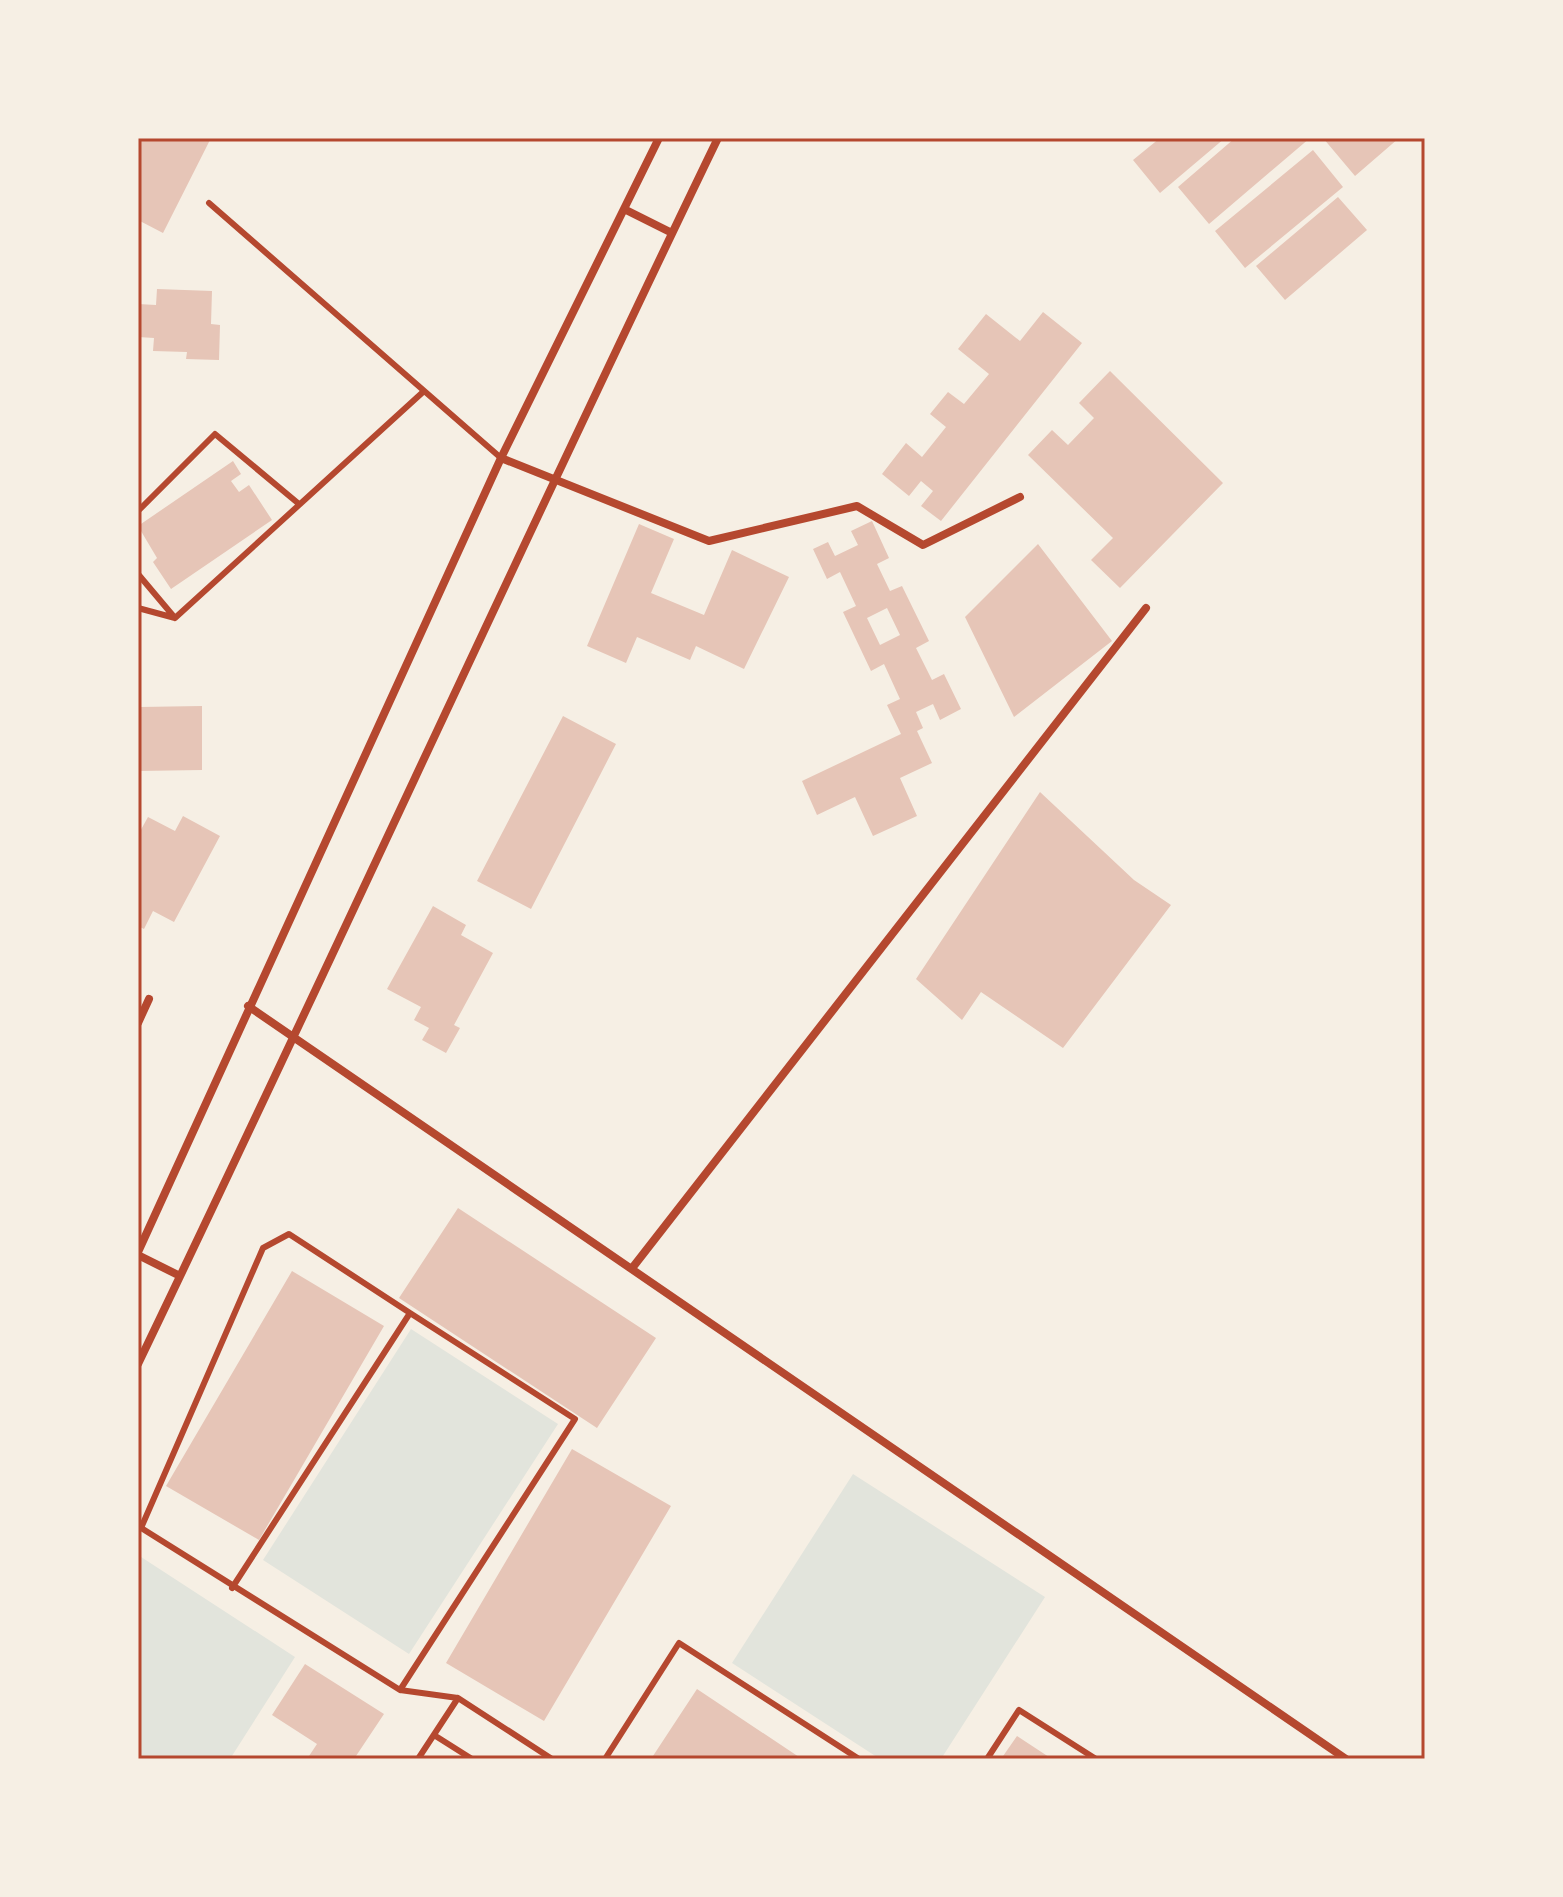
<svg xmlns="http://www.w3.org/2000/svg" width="1563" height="1897" viewBox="0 0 1563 1897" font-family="Signika,sans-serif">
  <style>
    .green { fill: #e2e4dc }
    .building { fill: #e6c5b7; fill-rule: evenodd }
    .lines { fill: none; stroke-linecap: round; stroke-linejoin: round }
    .service { stroke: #b5482f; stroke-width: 6 }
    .minor { stroke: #b5482f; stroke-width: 8 }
    .neatline { fill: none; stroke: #b5482f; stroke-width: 3 }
  </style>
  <rect width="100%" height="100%" fill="#f6efe4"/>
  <!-- green -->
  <path class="green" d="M411,1329L558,1424L409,1654L263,1560Z
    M853,1474L1045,1597L941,1759H880L732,1663Z
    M138,1555L295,1657L230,1759H138Z"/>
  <!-- building -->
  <path class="building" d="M138,138H211L163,233L138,220Z
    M1160,138H1225L1160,193L1133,160Z
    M1235,138H1310L1209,224L1178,187Z
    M1323,138H1399L1355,176Z
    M1313,150L1343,187L1245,268L1215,231Z
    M1338,197L1367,230L1285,300L1256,266Z
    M157,289L212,291L211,324L220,325L219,360L186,359L187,352L153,351L154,338L138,337V304L156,305Z
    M1043,312L1082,343L941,521L921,506L933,491L921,481L909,496L882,474L906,443L922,457L946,427L930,414L948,392L964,404L989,374L958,349L986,314L1020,341Z
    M1110,371L1223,483L1120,588L1091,560L1113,538L1028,455L1052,430L1068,445L1094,418L1079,403Z
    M233,461L241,474L231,481L239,492L249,485L272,520L171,589L153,562L157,558L138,526Z
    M872,521L889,558L877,564L890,591L902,586L929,641L916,648L932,680L944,674L961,709L940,720L933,704L916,712L923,728L917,731L932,763L900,778L917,816L873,836L855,797L817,815L802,781L901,734L887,705L900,699L884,664L871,671L843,612L856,606L840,572L827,579L813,549L828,542L835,556L858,545L851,531ZM887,608L900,635L880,645L867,618Z
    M639,524L674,539L651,593L704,615L732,550L789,577L744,669L696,646L690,660L637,637L626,663L587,646Z
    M1038,544L1112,641L1014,717L965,617Z
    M202,706V770L138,771L140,707Z
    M563,716L616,744L531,909L477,881Z
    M1040,792L1134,880L1171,905L1063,1048L981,992L962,1020L916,979Z
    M183,816L220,836L174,922L153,911L144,929L138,926V835L148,817L175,831Z
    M433,906L466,925L461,935L493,953L454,1025L460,1028L446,1053L422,1040L429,1028L414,1020L421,1007L387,989Z
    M458,1208L656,1338L597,1428L399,1298Z
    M292,1271L384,1326L259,1540L166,1486Z
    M572,1449L671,1506L544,1721L446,1663Z
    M305,1664L384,1714L354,1759H307L317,1744L272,1715Z
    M697,1689L802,1759H651Z
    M1017,1736L1052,1759H1001Z"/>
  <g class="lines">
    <!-- service -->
    <path class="service" d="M209,203L501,458
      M138,511L215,434L299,504
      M138,574L175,618
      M138,608L175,618L423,392
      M138,1526L400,1690L458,1698L552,1759
      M141,1528L263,1248L289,1234L410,1313
      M232,1588L410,1313L575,1419L400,1690
      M434,1735L472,1759
      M418,1759L458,1698
      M605,1759L679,1643L859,1759
      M987,1759L1019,1710L1096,1759"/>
    <!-- minor -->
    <path class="minor" d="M624,209L672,233
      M501,458L709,541L857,506L923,545L1020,497
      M248,1006L1346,1759
      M138,1023L149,999
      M138,1252L501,458L659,138
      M138,1255L180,1276
      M633,1267L1146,608
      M138,1364C334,957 521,545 718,138"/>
  </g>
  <!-- border -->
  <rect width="1563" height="1897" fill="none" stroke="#f6efe4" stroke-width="280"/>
  <rect x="140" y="140" width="1283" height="1617" class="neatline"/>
</svg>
